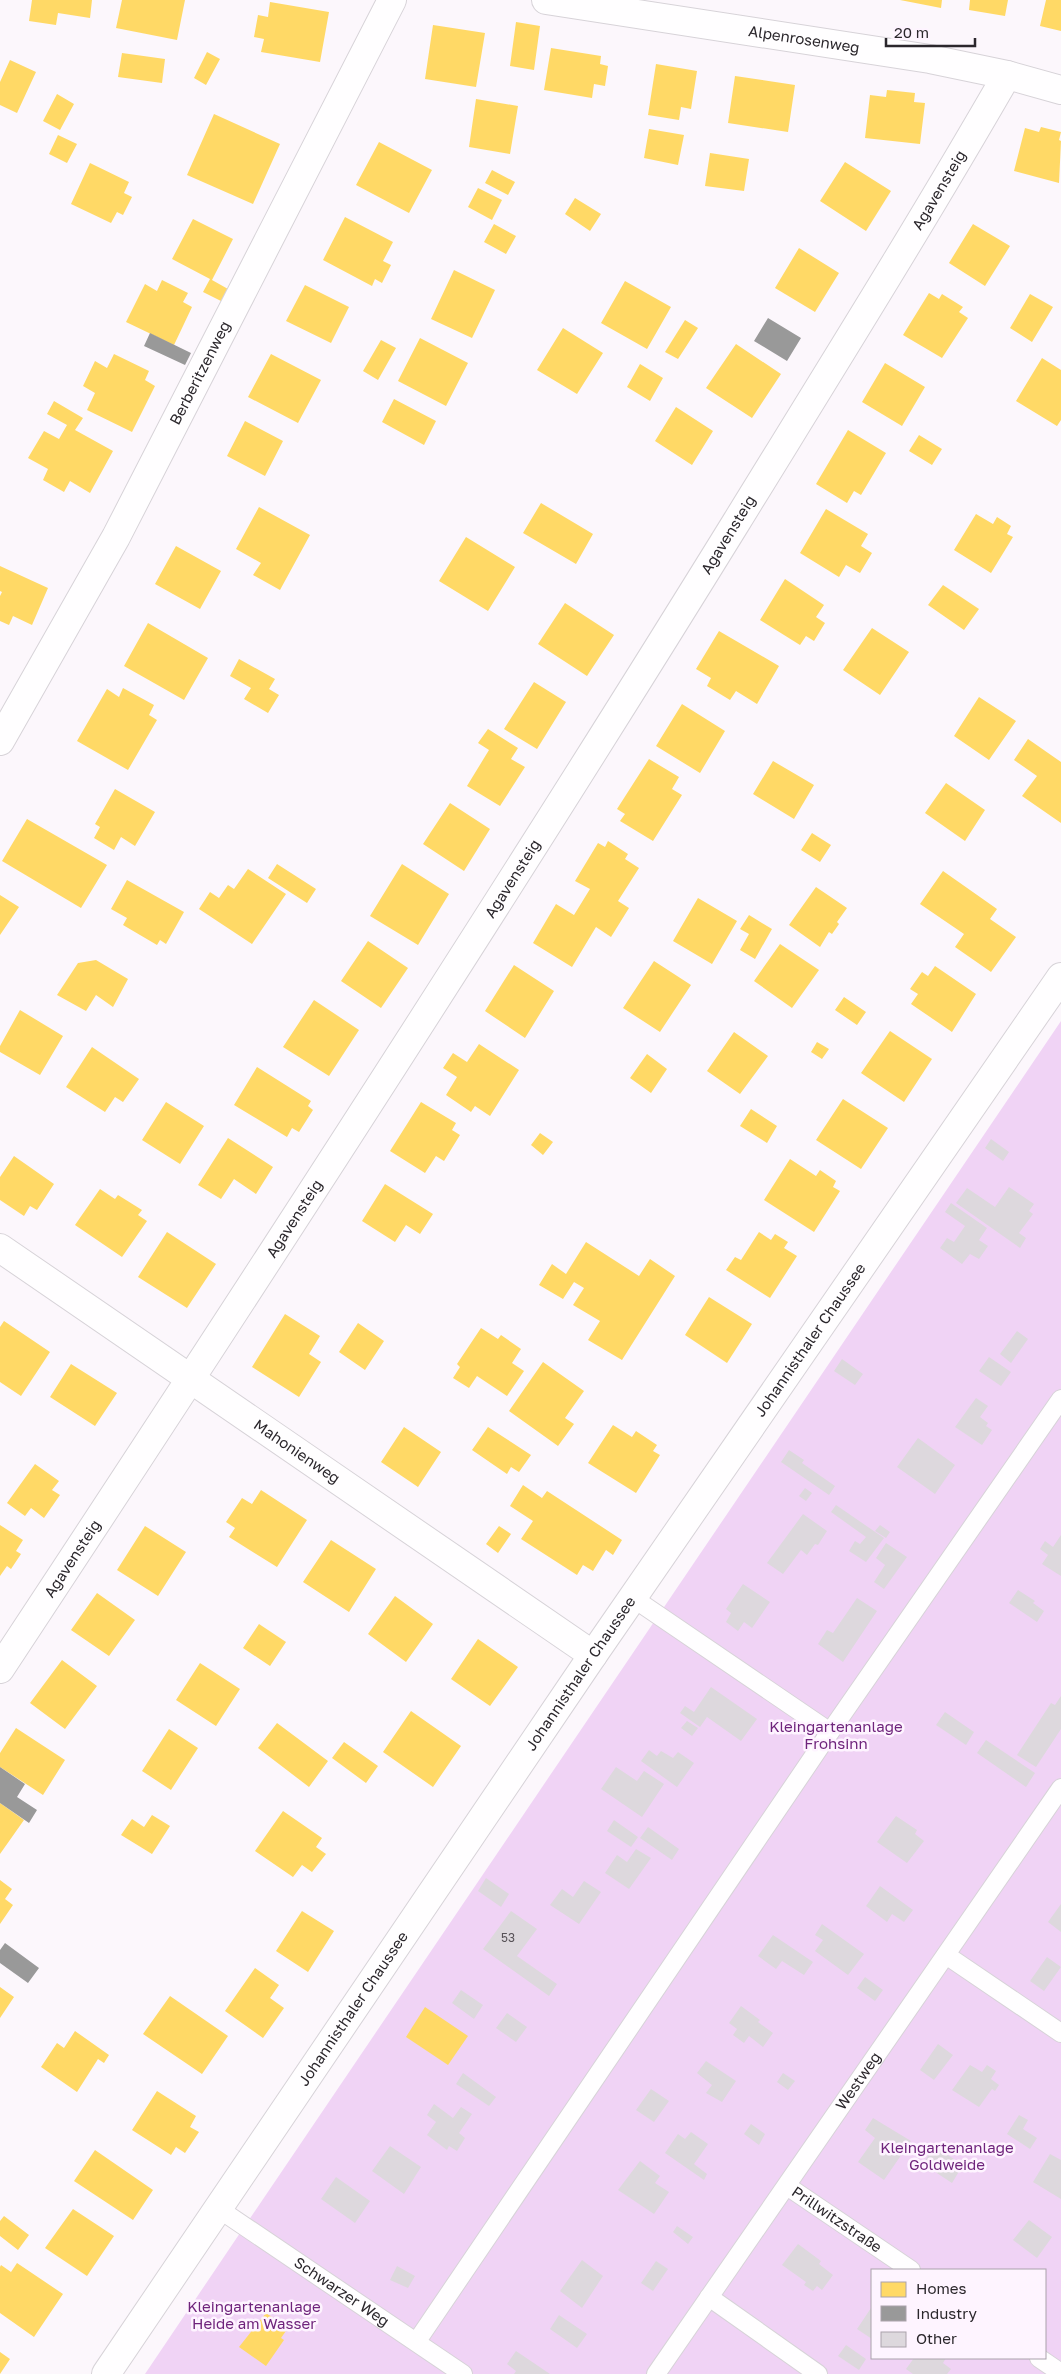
<svg xmlns="http://www.w3.org/2000/svg" width="1061" height="2374" viewBox="0 0 1061 2374" font-family="'Golos Text',sans-serif">
  <style>
    .green { fill: #f0d3f5; fill-rule: evenodd }
    .homes { fill: #ffd966 }
    .industry { fill: #999 }
    .building { fill: #ddd8dd }
    .lines { fill: none; stroke-linecap: round; stroke-linejoin: round }
    .lane-casing { stroke: #d7d3d8; stroke-width: 20 }
    .street-casing { stroke: #d7d3d8; stroke-width: 30 }
    .secondary-casing { stroke: #d7d3d8; stroke-width: 30 }
    .lane { stroke: #fffeff; stroke-width: 18 }
    .street { stroke: #fffeff; stroke-width: 28 }
    .secondary { stroke: #fffeff; stroke-width: 28 }
    .labels { text-anchor: middle; stroke-width: 5; stroke-linejoin: round; paint-order: stroke }
    .number-label { font-size: 12px; fill: #585358 }
    .street-label { font-size: 15px; fill: #2b272c; stroke: #fef4ff }
    .park-label { font-size: 15px; fill: #6f247c; stroke: #fef4ff }
  </style>
  <rect width="100%" height="100%" fill="#fcf7fc"/>
  <!-- green -->
  <path class="green" d="M1061,1021V2374H145L238,2236ZM872,2270H1045V2358H872Z"/>
  <!-- homes -->
  <path class="homes" d="M32,0H92L90,18L58,13L56,25L29,21Z
    M122,0H185L177,40L116,28Z
    M900,0H942L941,8Z
    M970,0H1008L1005,16L969,10Z
    M1046,0H1061V31L1040,26Z
    M270,2L329,12L320,62L261,52L264,39L254,37L258,15L268,17Z
    M516,22L540,26L534,70L510,66Z
    M433,25L485,33L476,87L425,79Z
    M551,48L601,56L600,64L608,66L605,86L594,84L592,98L544,90Z
    M207,52L220,59L206,85L194,78Z
    M122,53L165,59L162,83L118,77Z
    M10,60L36,72L17,113L0,105V82Z
    M656,64L697,71L691,109L681,107L679,120L648,115Z
    M735,76L795,85L788,132L728,123Z
    M887,90L915,93L914,102L925,103L920,144L865,138L870,95L886,97Z
    M57,94L74,104L60,130L43,121Z
    M476,99L518,106L510,154L469,147Z
    M214,114L280,144L253,204L187,175Z
    M1041,127L1061,132L1059,140L1061,141L1059,183L1014,171L1025,128L1039,132Z
    M649,129L684,135L678,165L644,158Z
    M58,135L77,144L67,163L49,154Z
    M379,142L432,170L409,213L356,185Z
    M710,153L749,159L744,191L705,186Z
    M845,162L891,191L866,231L820,201Z
    M90,163L129,182L124,193L132,197L123,215L117,212L111,223L71,204Z
    M492,170L515,182L508,195L485,183Z
    M478,188L502,200L492,220L468,207Z
    M575,198L601,214L590,231L565,214Z
    M345,217L393,242L383,261L391,265L382,283L375,279L372,286L323,260Z
    M193,219L233,239L212,280L228,289L221,301L203,292L210,279L172,259Z
    M494,224L516,236L506,254L484,242Z
    M973,224L1010,246L985,286L949,263Z
    M799,248L839,273L815,312L775,288Z
    M454,270L495,290L472,338L431,319Z
    M162,280L188,293L183,302L192,307L174,345L126,322L145,284L157,291Z
    M625,281L671,307L647,349L601,323Z
    M305,285L349,307L331,343L286,321Z
    M929,293L939,299L942,294L963,307L959,312L968,318L942,358L903,335Z
    M1030,294L1053,307L1032,342L1010,328Z
    M685,320L698,328L678,359L665,352Z
    M563,328L603,353L577,394L537,370Z
    M420,338L468,363L446,406L398,381Z
    M381,340L396,348L378,380L363,371Z
    M736,344L781,374L752,418L706,388Z
    M114,354L149,371L145,380L155,386L132,432L87,410L95,393L83,386L95,361L107,368Z
    M271,354L321,380L298,423L248,397Z
    M1042,358L1061,370V420L1057,426L1016,401Z
    M885,363L925,387L902,426L862,402Z
    M640,364L663,378L650,401L627,387Z
    M394,399L436,421L424,445L382,422Z
    M54,401L83,418L75,430L113,451L90,493L70,481L64,492L43,480L48,469L28,458L44,431L59,439L67,425L47,414Z
    M676,407L713,431L692,465L655,441Z
    M245,421L283,441L265,476L227,456Z
    M848,430L886,453L861,495L854,491L847,503L816,484Z
    M919,435L942,449L932,465L909,451Z
    M541,503L593,534L576,564L523,533Z
    M259,507L310,535L280,590L253,575L261,563L236,549Z
    M826,509L868,534L861,546L872,553L860,573L846,565L839,577L800,553Z
    M976,514L993,524L997,517L1011,526L1007,534L1013,537L991,573L954,550Z
    M466,537L515,567L488,611L439,581Z
    M176,546L221,571L200,609L155,584Z
    M0,566L48,588L32,625L13,616L9,625L0,621V596L2,592L0,591Z
    M785,579L824,605L816,617L825,623L814,641L806,636L800,645L760,620Z
    M943,585L979,609L964,630L928,605Z
    M565,603L614,635L587,676L538,644Z
    M148,623L208,658L184,700L124,666Z
    M872,628L909,652L880,695L843,670Z
    M719,631L779,666L757,704L736,691L730,700L707,686L711,678L696,669Z
    M239,659L275,679L269,689L279,695L268,713L244,699L251,688L230,676Z
    M534,682L566,702L537,749L504,729Z
    M123,688L154,705L149,715L157,720L128,770L77,741L107,689L119,697Z
    M979,697L1016,721L989,760L954,736Z
    M682,704L725,731L700,773L656,746Z
    M488,729L518,748L511,759L525,767L500,806L467,786L489,750L478,743Z
    M1028,739L1061,762V823L1022,796L1037,776L1014,760Z
    M649,759L679,777L672,789L682,795L653,841L620,821L625,814L617,809Z
    M773,761L814,785L794,819L753,794Z
    M946,783L985,810L965,841L925,813Z
    M115,789L155,812L135,846L121,837L114,850L94,838L100,827L95,824Z
    M450,803L490,829L464,871L423,844Z
    M27,819L107,865L81,908L2,861Z
    M812,833L831,845L820,862L801,850Z
    M608,841L628,854L625,859L639,868L618,901L629,908L611,937L596,927L572,967L533,943L556,904L574,915L590,889L575,881L598,843L605,847Z
    M277,864L316,889L307,903L268,878Z
    M402,864L449,894L418,945L370,916Z
    M248,869L286,894L252,944L199,909L210,892L219,898L228,885L234,889Z
    M943,871L997,909L990,919L1016,937L991,972L955,947L964,934L920,904Z
    M127,880L184,912L166,944L160,940L157,945L123,925L127,918L111,909Z
    M816,887L847,908L837,922L839,924L832,934L829,932L820,947L789,925Z
    M0,895L19,907L0,935Z
    M698,898L737,921L712,964L673,941Z
    M749,915L772,929L755,959L740,950L749,934L740,929Z
    M368,941L408,968L381,1008L341,981Z
    M780,944L819,970L792,1008L754,981Z
    M96,960L128,979L113,1007L96,995L86,1011L57,995L78,963Z
    M654,961L691,985L660,1032L623,1008Z
    M514,965L554,991L525,1038L485,1011Z
    M935,966L976,994L952,1032L911,1004L918,994L910,989L922,972L928,976Z
    M844,997L866,1012L857,1025L835,1010Z
    M314,1000L359,1030L329,1076L283,1047Z
    M20,1010L63,1036L40,1075L0,1052V1046Z
    M890,1031L932,1059L904,1102L861,1073Z
    M734,1032L768,1056L740,1094L707,1071Z
    M817,1042L829,1049L822,1059L811,1052Z
    M479,1044L519,1070L490,1116L475,1106L471,1112L446,1095L457,1077L443,1068L453,1053L467,1062Z
    M92,1047L139,1079L123,1102L115,1097L105,1112L66,1087Z
    M647,1054L667,1069L651,1093L630,1078Z
    M257,1067L311,1101L308,1106L313,1110L299,1132L292,1128L287,1137L234,1105Z
    M843,1099L888,1128L861,1169L816,1140Z
    M166,1102L204,1126L180,1164L142,1140Z
    M421,1102L456,1123L452,1130L460,1135L444,1161L436,1156L425,1173L390,1151Z
    M751,1109L777,1126L767,1143L740,1126Z
    M540,1133L553,1142L543,1155L531,1145Z
    M228,1138L273,1167L256,1194L234,1179L221,1199L198,1185Z
    M14,1156L54,1184L37,1210L30,1206L24,1216L0,1200V1177Z
    M790,1159L816,1176L820,1170L836,1181L833,1187L840,1191L814,1232L764,1200Z
    M385,1184L433,1214L420,1234L406,1225L395,1242L362,1221Z
    M100,1189L115,1199L118,1195L142,1210L138,1215L147,1221L122,1257L75,1225Z
    M167,1232L216,1264L187,1308L138,1277Z
    M759,1232L771,1240L775,1234L788,1242L784,1248L797,1256L770,1298L726,1270L735,1257L741,1260Z
    M586,1242L639,1276L650,1259L675,1276L622,1360L588,1340L600,1321L573,1305L584,1288L574,1282L563,1299L539,1285L552,1264L566,1274Z
    M709,1297L752,1324L727,1363L685,1335Z
    M285,1314L320,1336L309,1354L321,1362L299,1397L252,1367Z
    M4,1321L50,1352L21,1396L0,1382V1327Z
    M358,1323L384,1341L365,1370L339,1352Z
    M481,1328L498,1339L501,1335L521,1349L512,1363L524,1371L507,1396L477,1376L469,1388L453,1378L460,1367L457,1364Z
    M543,1362L584,1391L565,1418L574,1424L558,1446L509,1411Z
    M71,1364L117,1393L95,1426L50,1397Z
    M613,1425L632,1437L636,1431L657,1445L653,1451L660,1455L636,1493L588,1463Z
    M404,1427L441,1452L418,1487L381,1462Z
    M488,1427L531,1455L519,1472L511,1467L507,1474L472,1450Z
    M35,1464L59,1481L52,1490L60,1495L44,1518L31,1508L25,1516L7,1503Z
    M523,1485L542,1498L547,1491L622,1540L613,1555L606,1550L593,1571L583,1565L577,1575L521,1539L533,1521L510,1506Z
    M261,1490L307,1520L277,1567L229,1537L235,1528L226,1522L242,1498L252,1504Z
    M0,1525L23,1540L16,1551L21,1554L11,1569L7,1566L0,1576Z
    M145,1526L186,1552L158,1596L117,1570Z
    M499,1526L511,1534L498,1553L486,1544Z
    M331,1540L376,1569L349,1612L303,1582Z
    M97,1593L135,1620L109,1656L71,1630Z
    M395,1596L433,1624L406,1662L368,1634Z
    M259,1624L286,1642L270,1666L243,1648Z
    M478,1639L518,1667L490,1706L451,1679Z
    M62,1660L97,1686L65,1729L30,1703Z
    M200,1663L240,1689L216,1726L176,1700Z
    M411,1711L461,1746L433,1787L383,1752Z
    M277,1723L328,1761L309,1787L258,1748Z
    M16,1728L65,1760L43,1795L0,1767V1753Z
    M169,1729L198,1748L171,1790L142,1771Z
    M344,1742L378,1766L366,1783L332,1758Z
    M0,1803L24,1820L0,1854Z
    M283,1811L322,1838L316,1847L326,1854L312,1872L302,1865L293,1877L255,1851Z
    M152,1815L170,1826L152,1854L121,1835L132,1819L144,1827Z
    M0,1880L12,1889L5,1899L13,1905L0,1924Z
    M302,1911L334,1931L308,1972L276,1951Z
    M255,1968L279,1985L270,1998L284,2008L263,2038L225,2011Z
    M0,1987L14,1997L0,2018Z
    M170,1996L228,2036L202,2074L143,2034Z
    M425,2007L468,2036L448,2065L406,2037Z
    M75,2031L109,2055L104,2063L98,2059L77,2092L41,2067L57,2043L64,2048Z
    M157,2091L196,2116L190,2127L199,2132L185,2153L176,2147L171,2155L132,2130Z
    M95,2150L153,2190L133,2220L74,2181Z
    M73,2209L114,2236L87,2276L45,2248Z
    M4,2216L29,2235L18,2250L0,2236V2221Z
    M17,2263L63,2294L34,2337L0,2313V2267L1,2265L11,2272Z
    M266,2313L288,2328L281,2338L284,2340L266,2366L239,2347Z
    M0,2352L10,2359L0,2374Z"/>
  <!-- industry -->
  <path class="industry" d="M768,318L801,338L787,361L754,341Z
    M150,333L191,353L185,365L144,346Z
    M0,1767L25,1784L17,1797L37,1810L29,1823L0,1803Z
    M5,1943L39,1968L28,1983L0,1963V1950Z"/>
  <!-- building -->
  <path class="building" d="M991,1139L1009,1152L1003,1161L985,1148Z
    M1009,1187L1034,1204L1029,1211L1033,1214L1019,1233L1026,1238L1020,1248L956,1203L967,1188L995,1207Z
    M951,1203L987,1228L979,1240L988,1246L979,1259L970,1254L962,1264L940,1248L947,1238L954,1242L965,1226L945,1212Z
    M1017,1331L1028,1339L1011,1363L1000,1354Z
    M989,1357L1011,1372L1001,1386L979,1371Z
    M842,1359L863,1374L855,1385L834,1371Z
    M976,1398L988,1406L980,1417L988,1423L986,1426L992,1430L982,1445L955,1427Z
    M918,1438L955,1465L935,1494L897,1467Z
    M789,1450L804,1460L802,1463L835,1486L829,1495L781,1462Z
    M805,1488L812,1493L806,1501L799,1496Z
    M836,1505L884,1538L866,1562L849,1551L855,1541L860,1544L866,1537L831,1512Z
    M803,1514L827,1531L818,1545L815,1544L807,1555L801,1550L783,1574L767,1563Z
    M880,1525L890,1532L886,1538L875,1531Z
    M1061,1535V1576L1042,1564L1048,1555L1040,1549L1045,1541L1053,1547Z
    M886,1543L907,1557L884,1589L874,1582L885,1565L876,1558Z
    M743,1584L770,1602L752,1628L744,1622L738,1631L726,1622L731,1613L726,1609Z
    M1018,1590L1035,1601L1033,1603L1044,1611L1037,1622L1009,1603Z
    M857,1598L877,1611L843,1662L818,1644L827,1630L833,1633Z
    M711,1687L757,1719L741,1741L707,1717L700,1727L680,1713L685,1706L694,1712Z
    M1061,1696V1729L1036,1767L1017,1755L1051,1703L1055,1705Z
    M945,1712L974,1732L966,1745L936,1725Z
    M687,1721L698,1728L692,1736L681,1728Z
    M986,1740L1035,1773L1026,1787L977,1753Z
    M649,1750L657,1756L661,1751L673,1758L678,1752L694,1763L677,1787L641,1761Z
    M616,1767L637,1781L644,1771L664,1784L642,1817L601,1789Z
    M896,1816L917,1830L915,1834L924,1841L907,1863L877,1842Z
    M614,1820L638,1837L631,1847L607,1831Z
    M648,1827L679,1849L672,1860L640,1838Z
    M636,1849L651,1858L629,1889L605,1873L617,1855L627,1862Z
    M486,1878L509,1894L501,1907L478,1891Z
    M584,1881L601,1892L579,1924L550,1905L562,1889L573,1897Z
    M880,1886L913,1910L904,1922L892,1914L887,1922L866,1906Z
    M1061,1904V1932L1048,1922Z
    M511,1911L537,1929L517,1956L557,1984L549,1996L483,1949Z
    M822,1924L864,1954L848,1975L815,1951L823,1940L815,1935Z
    M773,1935L813,1962L804,1975L782,1961L776,1969L758,1956Z
    M1047,1957L1061,1967L1044,1991L1030,1981Z
    M865,1977L883,1990L875,2001L857,1988Z
    M461,1990L483,2005L474,2019L452,2003Z
    M741,2006L760,2020L758,2022L773,2033L763,2047L749,2036L744,2043L733,2035L737,2029L729,2023Z
    M507,2013L527,2027L516,2042L496,2028Z
    M938,2044L953,2055L934,2080L920,2070Z
    M706,2061L736,2081L722,2102L706,2093L712,2085L697,2073Z
    M970,2065L982,2072L987,2065L996,2071L991,2079L999,2085L995,2091L992,2089L979,2107L952,2090Z
    M463,2073L496,2097L489,2106L456,2084Z
    M783,2073L795,2081L788,2090L777,2082Z
    M651,2089L669,2101L654,2122L636,2110Z
    M434,2104L453,2118L461,2107L472,2114L459,2133L465,2138L457,2151L449,2146L447,2150L427,2135L436,2122L427,2115Z
    M1019,2115L1028,2120L1023,2129L1037,2138L1030,2149L1007,2134Z
    M873,2118L911,2141L884,2180L858,2162L875,2138L865,2130Z
    M751,2124L765,2134L759,2145L744,2134Z
    M691,2132L708,2144L694,2164L707,2174L704,2180L665,2153L678,2134L685,2139Z
    M390,2146L421,2167L404,2194L372,2171Z
    M934,2146L963,2165L952,2183L923,2164Z
    M1050,2154L1061,2160V2199L1033,2182Z
    M640,2161L660,2176L655,2183L669,2192L654,2214L618,2190Z
    M336,2177L370,2201L355,2223L321,2199Z
    M1029,2220L1052,2237L1037,2258L1013,2240Z
    M677,2226L693,2237L688,2244L673,2232Z
    M798,2244L821,2261L819,2264L833,2275L822,2290L817,2286L813,2291L804,2285L806,2282L782,2265Z
    M582,2260L603,2276L582,2308L560,2291Z
    M656,2261L668,2269L653,2291L641,2283Z
    M397,2266L415,2276L408,2288L390,2280Z
    M871,2308L872,2309V2339L857,2329Z
    M559,2315L587,2334L577,2348L550,2329Z
    M846,2345L866,2359L859,2370L838,2356Z
    M516,2351L550,2374H514L516,2371L507,2364Z
    M914,2358H946L943,2363L951,2369L947,2374H913L906,2369Z"/>
  <g class="lines">
    <!-- lane casing -->
    <g class="lane-casing">
      <g id="lane">
        <path d="M633,1598L830,1732"/>
        <path d="M946,1955L1061,2033"/>
        <path id="s1" d="M787,2186L911,2270"/>
        <path id="s2" d="M219,2209L463,2374"/>
        <path d="M709,2297L818,2374"/>
        <path d="M417,2341L830,1732L1061,1399"/>
        <path d="M1039,2358L1061,2373"/>
        <path id="s3" d="M656,2374L1061,1788"/>
      </g>
    </g>
    <!-- street casing -->
    <g class="street-casing">
      <g id="street">
        <path id="s4" d="M546,0L930,59L1007,75L1061,90"/>
        <path id="s5" d="M0,741L116,537L392,0"/>
        <path id="s6" d="M0,1248L593,1655"/>
        <path id="s7" d="M0,1669C250,1290 498,908 737,521C828,373 920,226 1007,75"/>
      </g>
    </g>
    <!-- secondary casing -->
    <g class="secondary-casing">
      <g id="secondary">
        <path id="s8" d="M106,2374L593,1655L1061,977"/>
      </g>
    </g>
    <!-- lane -->
    <use href="#lane" class="lane"/>
    <!-- street -->
    <use href="#street" class="street"/>
    <!-- secondary -->
    <use href="#secondary" class="secondary"/>
  </g>
  <g class="labels">
    <!-- number labels -->
    <g class="number-label">
      <text x="508" y="1942">53</text>
    </g>
    <!-- street labels -->
    <g class="street-label">
      <text dy="5" stroke="none"><textPath href="#s4" startOffset="261">Alpenrosenweg</textPath></text>
      <text dy="5" stroke="none"><textPath href="#s7" startOffset="1752">Agavensteig</textPath></text>
      <text dy="5" stroke="none"><textPath href="#s5" startOffset="419">Berberitzenweg</textPath></text>
      <text dy="5" stroke="none"><textPath href="#s7" startOffset="1348">Agavensteig</textPath></text>
      <text dy="5" stroke="none"><textPath href="#s7" startOffset="942">Agavensteig</textPath></text>
      <text dy="5" stroke="none"><textPath href="#s7" startOffset="538">Agavensteig</textPath></text>
      <text dy="5" stroke="none"><textPath href="#s8" startOffset="1251">Johannisthaler Chaussee</textPath></text>
      <text dy="5" stroke="none"><textPath href="#s6" startOffset="360">Mahonienweg</textPath></text>
      <text dy="5" stroke="none"><textPath href="#s7" startOffset="132">Agavensteig</textPath></text>
      <text dy="5" stroke="none"><textPath href="#s8" startOffset="846">Johannisthaler Chaussee</textPath></text>
      <text dy="5" stroke="none"><textPath href="#s8" startOffset="441">Johannisthaler Chaussee</textPath></text>
      <text dy="5" stroke="none"><textPath href="#s3" startOffset="356">Westweg</textPath></text>
      <text dy="5" stroke="none"><textPath href="#s1" startOffset="60">Prillwitzstraße</textPath></text>
      <text dy="5" stroke="none"><textPath href="#s2" startOffset="148">Schwarzer Weg</textPath></text>
    </g>
    <!-- park labels -->
    <g class="park-label">
      <text x="836" y="1732">Kleingartenanlage<tspan x="836" dy="17">Frohsinn</tspan></text>
      <text x="947" y="2153">Kleingartenanlage<tspan x="947" dy="17">Goldweide</tspan></text>
      <text x="254" y="2312">Kleingartenanlage<tspan x="254" dy="17">Heide am Wasser</tspan></text>
    </g>
  </g>
  <!-- legend -->
  <rect x="871" y="2269" width="175" height="90" fill="#fef4ff" stroke="#aaa2ab"/>
  <rect x="881" y="2282" width="25" height="15" fill="#ffd966" stroke="#aaa2ab"/>
  <text x="916" y="2294" font-size="15" fill="#2b272c">Homes</text>
  <rect x="881" y="2306" width="25" height="15" fill="#999999" stroke="#aaa2ab"/>
  <text x="916" y="2319" font-size="15" fill="#2b272c">Industry</text>
  <rect x="881" y="2332" width="25" height="15" fill="#ddd8dd" stroke="#aaa2ab"/>
  <text x="916" y="2344" font-size="15" fill="#2b272c">Other</text>
  <!-- scale -->
  <path d="M886 38v8h89v-8" fill="none" stroke="#2b272c" stroke-width="2.5"/>
  <text x="894" y="38" font-size="15" fill="#2b272c" stroke="#fef4ff" stroke-width="4" paint-order="stroke">20 m</text>
</svg>
